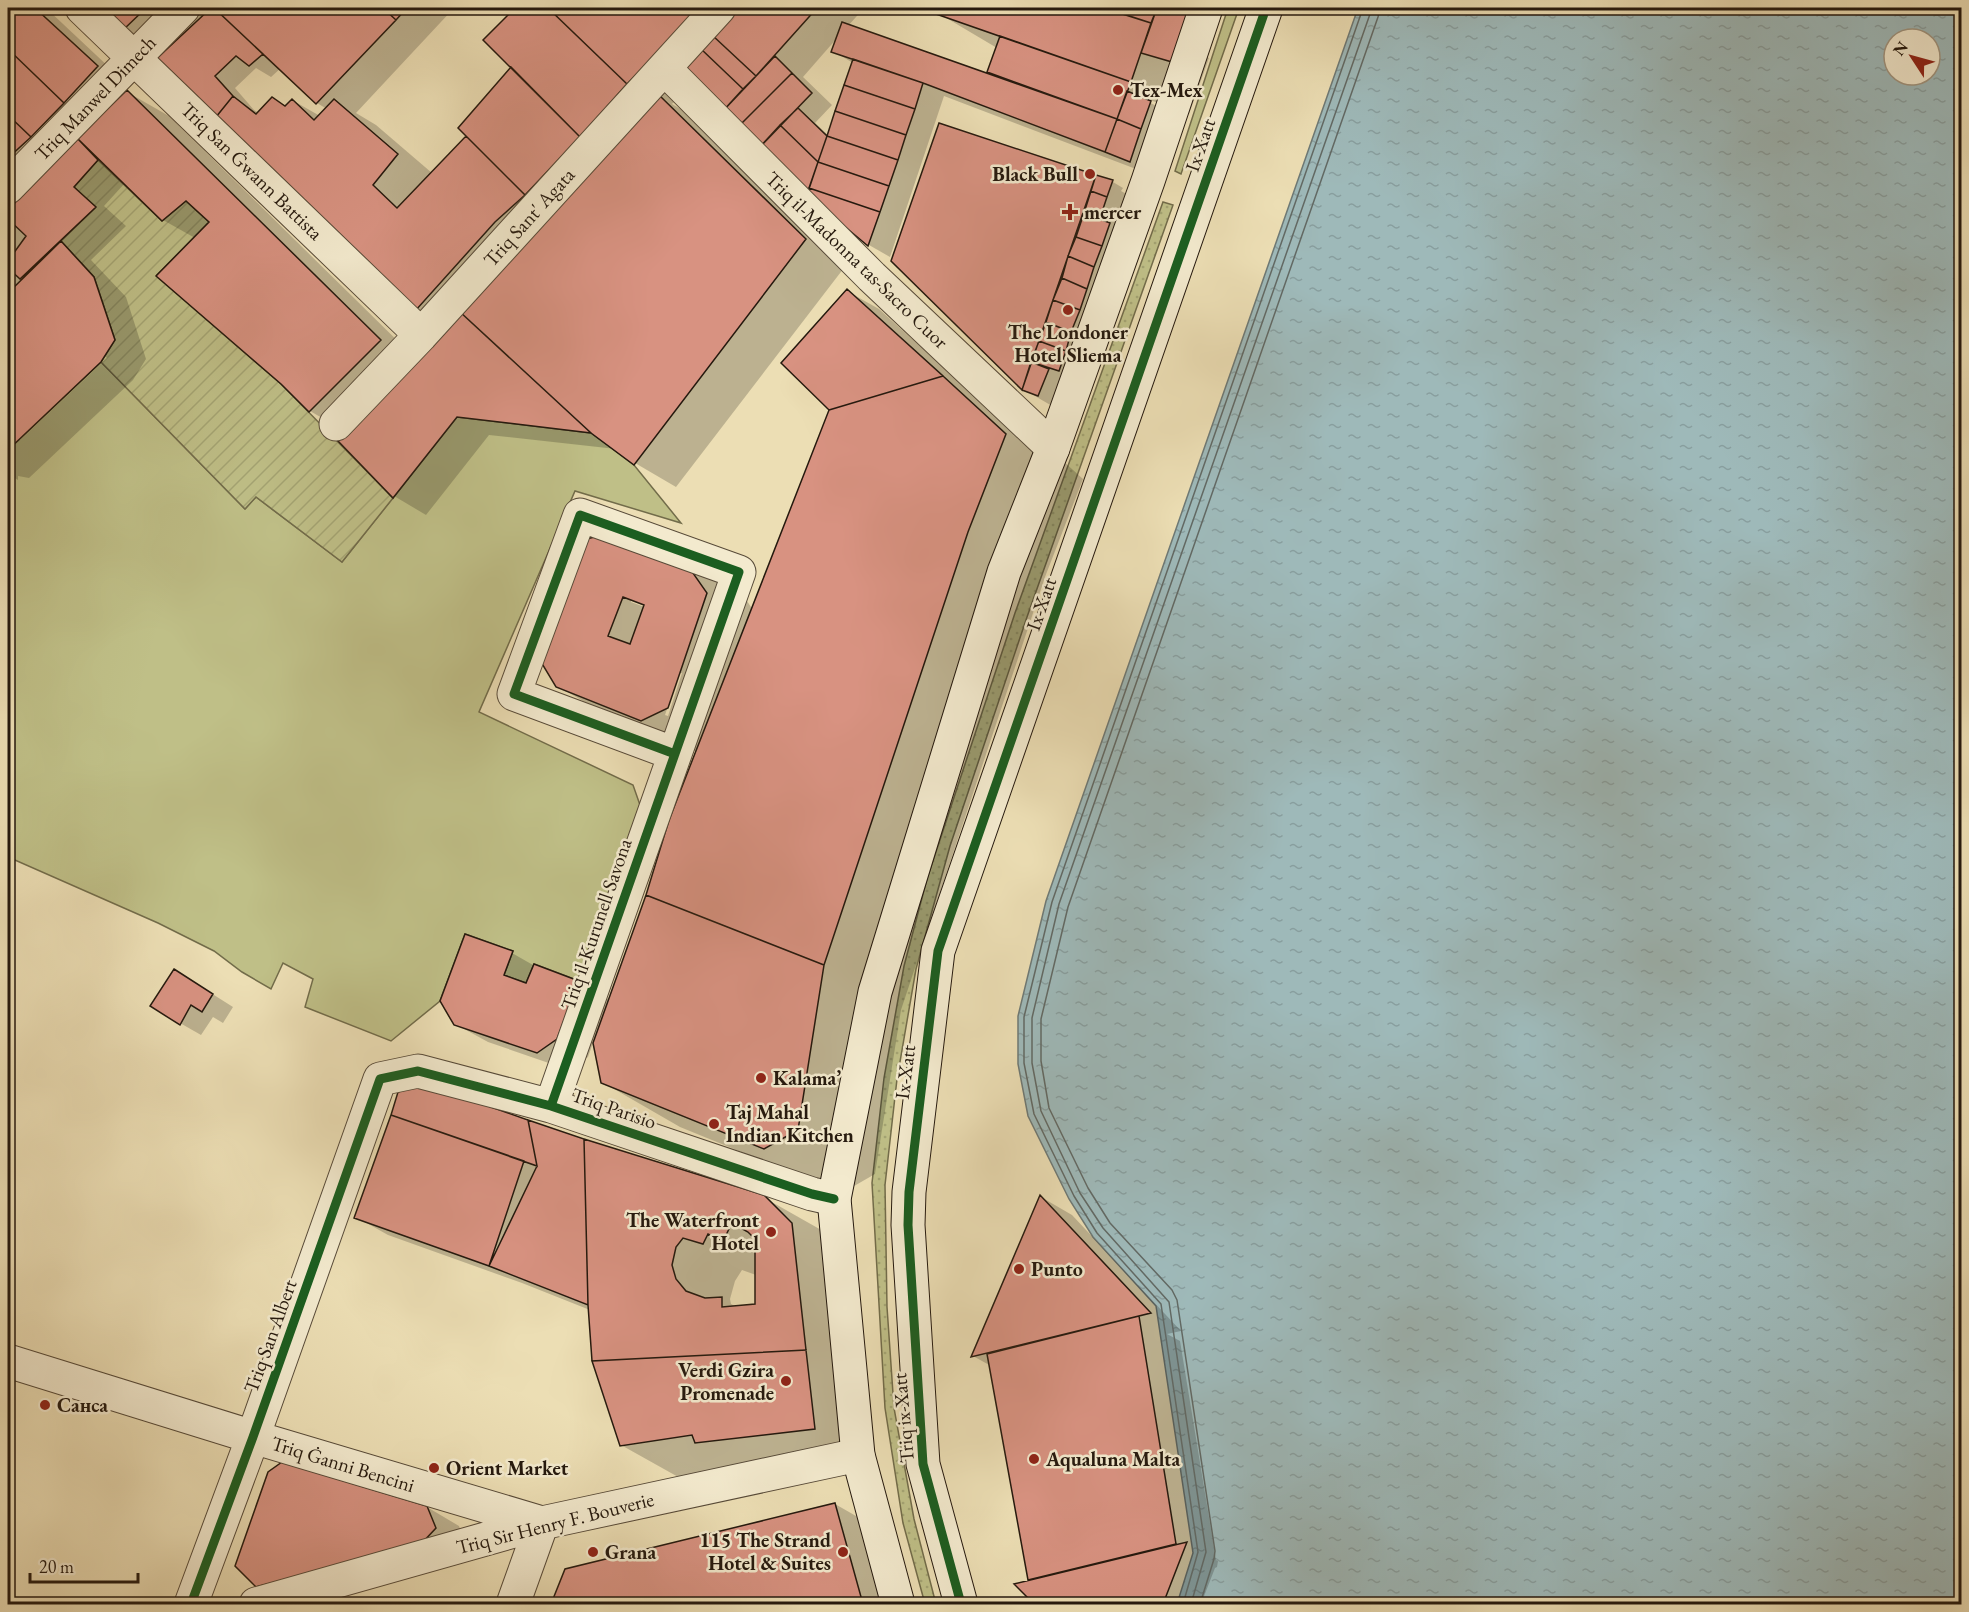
<svg xmlns="http://www.w3.org/2000/svg" width="1969" height="1612" viewBox="0 0 1969 1612" font-family="'EB Garamond',serif">
  <style>
    .grass { fill: url(#grass-dots); stroke: #726c4a; stroke-width: 1.5 }
    .park { fill: #bfbf87; stroke: #726c4a; stroke-width: 1.5 }
    .garden { fill: url(#garden-furrows); stroke: #726c4a; stroke-width: 1.5 }
    .water { fill: url(#water-ripples); stroke: #6e7975; stroke-width: 1.5; fill-rule: evenodd }
    .shadow { fill: #0003; fill-rule: evenodd }
    .lines { fill: none; stroke-linecap: round; stroke-linejoin: round }
    .shore { stroke: #626964; stroke-width: 1.5 }
    .building { fill: #d89281; stroke: #25190e; stroke-width: 1.5; fill-rule: evenodd }
    .minor-casing { stroke: #574a38; stroke-width: 35 }
    .tertiary-casing { stroke: #574a38; stroke-width: 35 }
    .secondary-casing { stroke: #25190e; stroke-width: 35 }
    .minor { stroke: #f3eace; stroke-width: 33 }
    .tertiary { stroke: #f3eace; stroke-width: 33 }
    .secondary { stroke: #f3eace; stroke-width: 33 }
    .cycleway-casing { stroke: #f3eace; stroke-width: 13 }
    .cycleway { stroke: #1b5e20; stroke-width: 9 }
    .poi-dot { fill: #8f2418; stroke: #f3eace; stroke-width: 2 }
    .labels { text-anchor: middle; stroke-width: 5; stroke-linejoin: round; paint-order: stroke }
    .poi-label { font-size: 20px; font-weight: bold; fill: #25190e; stroke: #f3eace; text-anchor: start }
    .street-label { font-size: 20px; fill: #25190e; stroke: #f3eace }
  </style>
  <defs>
    <pattern id="grass-dots" width="8" height="8" patternUnits="userSpaceOnUse" patternTransform="scale(1.5)"><rect width="8" height="8" fill="#bfbf87"/><path d="M2 2h.1M6 6h.1" fill="none" stroke="#a4a473" stroke-width="1.8" stroke-linecap="round"/></pattern>
    <pattern id="garden-furrows" width="10" height="10" patternUnits="userSpaceOnUse" patternTransform="scale(1.5)"><rect width="10" height="10" fill="#bfbf87"/><path d="M-1 1l2-2M0 10L10 0M9 11l2-2" fill="none" stroke="#a4a473"/></pattern>
    <pattern id="water-ripples" width="26" height="14" patternUnits="userSpaceOnUse" patternTransform="scale(1.5)"><rect width="26" height="14" fill="#9eb9b9"/><path d="M2 4q2-2 4 0t4 0M15 11q2-2 4 0t4 0" fill="none" stroke="#889e9e"/></pattern>
  </defs>
  <rect width="100%" height="100%" fill="#ecdeb4"/>
  <filter id="stains"><feTurbulence type="fractalNoise" baseFrequency=".00333" numOctaves="4"/><feColorMatrix values="0 0 0 0 .2 0 0 0 0 .09 0 0 0 0 .02 0 0 0 .5 -.17"/></filter>
  <radialGradient id="worn" r=".72"><stop offset=".6" stop-color="#630" stop-opacity="0"/><stop offset="1" stop-color="#630" stop-opacity=".3"/></radialGradient>
  <!-- grass -->
  <path class="grass" d="M1163,202L1173,205L1027,617L950,846L916,969L897,1079L885,1185L887,1307L894,1408L914,1519L936,1604H925L903,1523L885,1408L872,1183L884,1078L904,966L927,879L1015,613Z"/>
  <!-- park -->
  <path class="park" d="M1228,8H1239L1181,174L1175,171Z
    M101,362L245,509L256,497L342,562L457,417L591,433L634,465L681,523L575,491L479,712L633,785L640,805L579,981L534,964L526,983L504,975L513,951L465,934L440,1001L391,1041L305,1007L313,979L283,963L271,989L242,972L214,951L158,923L8,857V450Z"/>
  <!-- garden -->
  <path class="garden" d="M98,160L162,221L186,201L209,222L157,275L281,384L393,498L342,562L256,497L245,509L101,362L115,340L94,277L61,241L95,208L74,187Z"/>
  <!-- water -->
  <path class="water" d="M1358,8H1961V1604H1177L1193,1553L1156,1306L1093,1237L1069,1199L1028,1116L1018,1064V1016L1046,901ZM1894,39H1930V75H1894Z"/>
  <!-- shadow -->
  <path class="shadow" d="M8,8H46L128,85L106,109L107,111L127,92L169,116L416,359L447,326L417,309L164,53L123,30L100,8H454L356,113L376,125L432,173L466,138L513,67L485,40L517,8H864L848,26L1000,79V78L989,71L997,48L938,13L940,8H1202L1189,47L1209,58L1189,114L1150,100L1149,102L1160,108L1136,169L944,96L890,257L869,245L808,194L693,83L672,104L701,121L847,264L676,487L635,463L616,449L489,435L426,515L394,496L340,441L348,433L310,411L195,238L163,220L125,183L104,206L126,226L91,260L126,297L146,359L133,380L29,478L18,476V480L8,474V212L40,179L38,177L8,204ZM838,37L833,51L853,63L829,136L815,123L832,105L803,77ZM256,68L271,77L281,68L317,103L327,109L320,116L292,100L287,107L273,98L259,113L254,110L235,88ZM105,356L107,358L20,440V436Z
    M920,8H935L932,14Z
    M940,125L1113,182L1123,188L1121,191L1137,200L1064,413L1023,389Z
    M847,291L879,309L975,396L1020,422L1083,479L1045,577L901,1010L875,1174L842,1193L680,1127L602,1082L594,1040L588,1057L569,1070L488,1042L455,1024L512,953L533,965L578,982L610,1000L697,752L616,720L557,686L584,541L686,564L745,598L753,610L831,410ZM631,599L651,606L650,609L631,602ZM679,673H682L668,716L665,715Z
    M195,983L233,1007L223,1023L213,1017L201,1035L180,1023Z
    M528,1121L763,1197L823,1231L873,1462L680,1478L621,1445L590,1310L522,1283L388,1235L356,1217ZM742,1270L756,1275V1305L737,1307L731,1304L730,1299L735,1281Z
    M1041,1197L1072,1215L1181,1331L1167,1334L1180,1341L1216,1560L1218,1561L1217,1567L1215,1568L1201,1604H1037L1017,1584L1032,1581L1029,1579L991,1366L973,1356Z
    M835,1504L877,1528L897,1604H552L566,1570Z
    M427,1507L459,1526L467,1547L257,1586Z"/>
  <g class="lines">
    <!-- shore -->
    <path class="shore" d="M1183,1604L1198,1552L1161,1304L1097,1233L1074,1196L1034,1114L1024,1063V1017L1052,902L1363,8
      M1191,1604L1206,1552L1169,1302L1103,1228L1080,1193L1041,1111L1032,1063V1018L1059,904L1370,14L1371,8
      M1200,1604L1214,1559L1215,1551L1177,1300L1172,1290L1110,1223L1088,1188L1049,1108L1041,1061V1019L1068,907L1378,17L1380,8"/>
  </g>
  <!-- building -->
  <path class="building" d="M8,8H35L98,66L64,103L8,49Z
    M98,8H146L122,31Z
    M211,8H214L263,54L249,66L236,56L215,76L233,96L216,117L154,61Z
    M214,8H383L396,20L316,104Z
    M383,8H407L396,20Z
    M515,8H548L627,84L580,137L483,40Z
    M548,8H703L627,84Z
    M736,8H817L756,76L712,35Z
    M938,8H1105L1151,23L1131,82L936,14Z
    M1117,8H1157L1151,23L1116,12Z
    M1157,8L1190,9L1172,62L1141,53Z
    M842,22L1117,119L1105,152L923,83L831,52Z
    M712,35L756,76L743,89L700,48Z
    M1000,36L1131,82L1117,119L987,72Z
    M700,48L743,89L722,112L678,71Z
    M8,49L64,103L31,137L8,115Z
    M775,56L792,73L738,127L722,112Z
    M853,59L923,83L915,109L844,85Z
    M511,67L580,137L525,195L458,128Z
    M792,73L812,93L759,148L738,127Z
    M844,85L915,109L906,135L835,111Z
    M127,90L381,340L309,412L281,384L156,276L209,222L186,201L162,221L77,138Z
    M1127,91L1151,101L1141,129L1117,119Z
    M659,95L806,239L634,465L591,433L459,311Z
    M233,96L256,114L272,97L285,106L292,99L314,120L334,99L398,154L373,185L397,208L466,136L525,195L495,222L416,310L216,117Z
    M798,108L827,136L818,162L780,125Z
    M835,111L906,135L898,160L827,136Z
    M8,115L31,137L8,158Z
    M1117,119L1141,129L1130,162L1105,152Z
    M939,123L1096,175L1022,390L891,261Z
    M780,125L818,162L807,195L759,148Z
    M827,136L898,160L889,186L818,162Z
    M77,138L98,160L74,187L96,207L20,279L8,268V261L26,236L8,219V210Z
    M818,162L889,186L880,212L809,188Z
    M1096,175L1113,180L1107,197L1091,191Z
    M809,188L880,212L868,246L807,195Z
    M1091,191L1107,197L1100,218L1084,213Z
    M1084,213L1110,223L1102,246L1076,237Z
    M1076,237L1102,246L1094,267L1068,256Z
    M61,241L94,277L115,340L101,362L8,450V293Z
    M1068,256L1094,267L1087,289L1062,278Z
    M1062,278L1087,289L1080,310L1053,300Z
    M847,289L943,376L829,410L781,363Z
    M1053,300L1080,310L1071,332L1046,322Z
    M459,311L591,433L457,417L393,498L338,441Z
    M1046,322L1071,332L1066,351L1039,341Z
    M1039,341L1066,351L1059,371L1031,362Z
    M1031,362L1049,369L1038,396L1022,390Z
    M943,376L1006,434L968,532L824,965L646,895L669,820L829,410Z
    M607,534L686,563L707,593L668,708L641,721L556,687L538,657L582,540ZM623,597L644,605L630,644L608,636Z
    M646,895L824,965L798,1130L764,1149L601,1083L593,1043Z
    M465,934L513,951L504,975L526,983L534,964L579,981L557,1039L537,1053L454,1025L440,1001Z
    M174,969L213,994L202,1012L191,1005L180,1025L150,1006Z
    M423,1083L528,1120L537,1166L391,1115L398,1092Z
    M391,1115L524,1161L489,1266L354,1218Z
    M528,1120L584,1139L588,1305L489,1266L537,1166Z
    M584,1139L764,1195L792,1223L806,1350L592,1361L588,1305ZM732,1223L748,1232L755,1239V1304L722,1307V1297L705,1298L686,1291L676,1279L672,1265L676,1247L683,1238L703,1244L708,1234L723,1241Z
    M1040,1195L1151,1313L971,1357Z
    M1139,1316L1176,1544L1028,1580L987,1354Z
    M806,1350L815,1429L695,1443L692,1435L620,1446L592,1361Z
    M282,1462L427,1506L436,1528L421,1544L256,1587L235,1566L268,1472Z
    M835,1503L863,1604H551L565,1569Z
    M1187,1542L1163,1604H1034L1014,1584Z"/>
  <g class="lines">
    <!-- minor casing -->
    <g class="minor-casing">
      <path id="minor" d="M82,8L421,335
        M665,69L872,277L1053,448
        M336,424L421,335L719,8
        M551,1106L739,572L580,515L514,694L675,754
        M8,1361L253,1437L542,1523
        M191,1604L253,1437L380,1079L418,1071L551,1106L812,1194L834,1199
        M256,1604L542,1523L858,1455
        M513,1604L542,1523"/>
    </g>
    <!-- tertiary casing -->
    <g class="tertiary-casing">
      <path id="tertiary" d="M8,187L183,8"/>
    </g>
    <!-- secondary casing -->
    <g class="secondary-casing">
      <path id="secondary" d="M898,1604L858,1455L834,1199L875,992L1004,572L1053,448L1148,181L1206,8
        M961,1604L923,1464L908,1225L909,1192L938,951L1266,8"/>
    </g>
    <!-- minor -->
    <use href="#minor" class="minor"/>
    <!-- tertiary -->
    <use href="#tertiary" class="tertiary"/>
    <!-- secondary -->
    <use href="#secondary" class="secondary"/>
    <!-- cycleway casing -->
    <g class="cycleway-casing">
      <path id="cycleway" d="M551,1106L739,572L580,515L514,694L675,754
        M191,1604L253,1437L380,1079L418,1071L551,1106L812,1194L834,1199
        M961,1604L923,1464L908,1225L909,1192L938,951L1266,8"/>
    </g>
    <!-- cycleway -->
    <use href="#cycleway" class="cycleway"/>
  </g>
  <!-- markers -->
  <g class="poi-dot">
    <circle cx="1118" cy="90" r="6"/>
    <circle cx="1090" cy="174" r="6"/>
    <path d="M1067 203h6v6h6v6h-6v6h-6v-6h-6v-6h6z"/>
    <circle cx="1068" cy="310" r="6"/>
    <circle cx="761" cy="1078" r="6"/>
    <circle cx="714" cy="1124" r="6"/>
    <circle cx="771" cy="1232" r="6"/>
    <circle cx="1019" cy="1269" r="6"/>
    <circle cx="786" cy="1381" r="6"/>
    <circle cx="45" cy="1405" r="6"/>
    <circle cx="1034" cy="1459" r="6"/>
    <circle cx="434" cy="1468" r="6"/>
    <circle cx="593" cy="1552" r="6"/>
    <circle cx="843" cy="1552" r="6"/>
  </g>
  <g class="labels">
    <!-- poi labels -->
    <g class="poi-label">
      <text x="1130" y="97">Tex-Mex</text>
      <text x="1078" y="181" text-anchor="end">Black Bull</text>
      <text x="1084" y="219">mercer</text>
      <text x="1068" y="339" text-anchor="middle">The Londoner<tspan x="1068" dy="23">Hotel Sliema</tspan></text>
      <text x="773" y="1085">Kalama’</text>
      <text x="726" y="1119">Taj Mahal<tspan x="726" dy="23">Indian Kitchen</tspan></text>
      <text x="759" y="1227" text-anchor="end">The Waterfront<tspan x="759" dy="23">Hotel</tspan></text>
      <text x="1031" y="1276">Punto</text>
      <text x="774" y="1377" text-anchor="end">Verdi Gzira<tspan x="774" dy="23">Promenade</tspan></text>
      <text x="57" y="1412">Санса</text>
      <text x="1046" y="1466">Aqualuna Malta</text>
      <text x="446" y="1475">Orient Market</text>
      <text x="831" y="1547" text-anchor="end">115 The Strand<tspan x="831" dy="23">Hotel &amp; Suites</tspan></text>
      <text x="605" y="1559">Grana</text>
    </g>
    <!-- street labels -->
    <g class="street-label">
      <text transform="translate(95 98) rotate(-46)" y="7">Triq Manwel Dimech</text>
      <text transform="translate(1200 145) rotate(-71)" y="7">Ix-Xatt</text>
      <text transform="translate(252 171) rotate(44)" y="7">Triq San Ġwann Battista</text>
      <text transform="translate(529 217) rotate(-48)" y="7">Triq Sant' Agata</text>
      <text transform="translate(857 260) rotate(44)" y="7">Triq il-Madonna tas-Sacro Cuor</text>
      <text transform="translate(1041 604) rotate(-71)" y="7">Ix-Xatt</text>
      <text transform="translate(596 924) rotate(-71)" y="7">Triq il-Kurunell Savona</text>
      <text transform="translate(905 1072) rotate(-83)" y="7">Ix-Xatt</text>
      <text transform="translate(614 1108) rotate(19)" y="7">Triq Parisio</text>
      <text transform="translate(270 1336) rotate(-70)" y="7">Triq San Albert</text>
      <text transform="translate(903 1418) rotate(-95)" y="7">Triq ix-Xatt</text>
      <text transform="translate(343 1464) rotate(17)" y="7">Triq Ġanni Bencini</text>
      <text transform="translate(555 1523) rotate(-14)" y="7">Triq Sir Henry F. Bouverie</text>
    </g>
  </g>
  <!-- margin -->
  <rect width="1969" height="1612" fill="none" stroke="#ecdeb4" stroke-width="30"/>
  <rect x="9" y="9" width="1951" height="1594" fill="none" stroke="#25190e" stroke-width="3"/>
  <rect x="15" y="15" width="1939" height="1582" fill="none" stroke="#25190e" stroke-width="1.5"/>
  <!-- north arrow -->
  <g transform="translate(1912 57) rotate(306)"><circle r="28" fill="#f3eace" stroke="#a19681" stroke-width="1.5"/>
  <path d="M0-4.5L10 22L0 15L-10 22Z" fill="#8f2418"/>
  <text y="-9" font-size="16" font-weight="bold" text-anchor="middle" fill="#25190e">N</text>
  </g>
  <!-- scale -->
  <path d="M30 1573v9h108v-9" fill="none" stroke="#25190e" stroke-width="3"/>
  <text x="39" y="1573" font-size="18" fill="#25190e" stroke="#f3eace" stroke-width="4.5" paint-order="stroke">20 m</text>
  <rect width="100%" height="100%" filter="url(#stains)"/>
  <rect width="100%" height="100%" fill="url(#worn)"/>
</svg>
